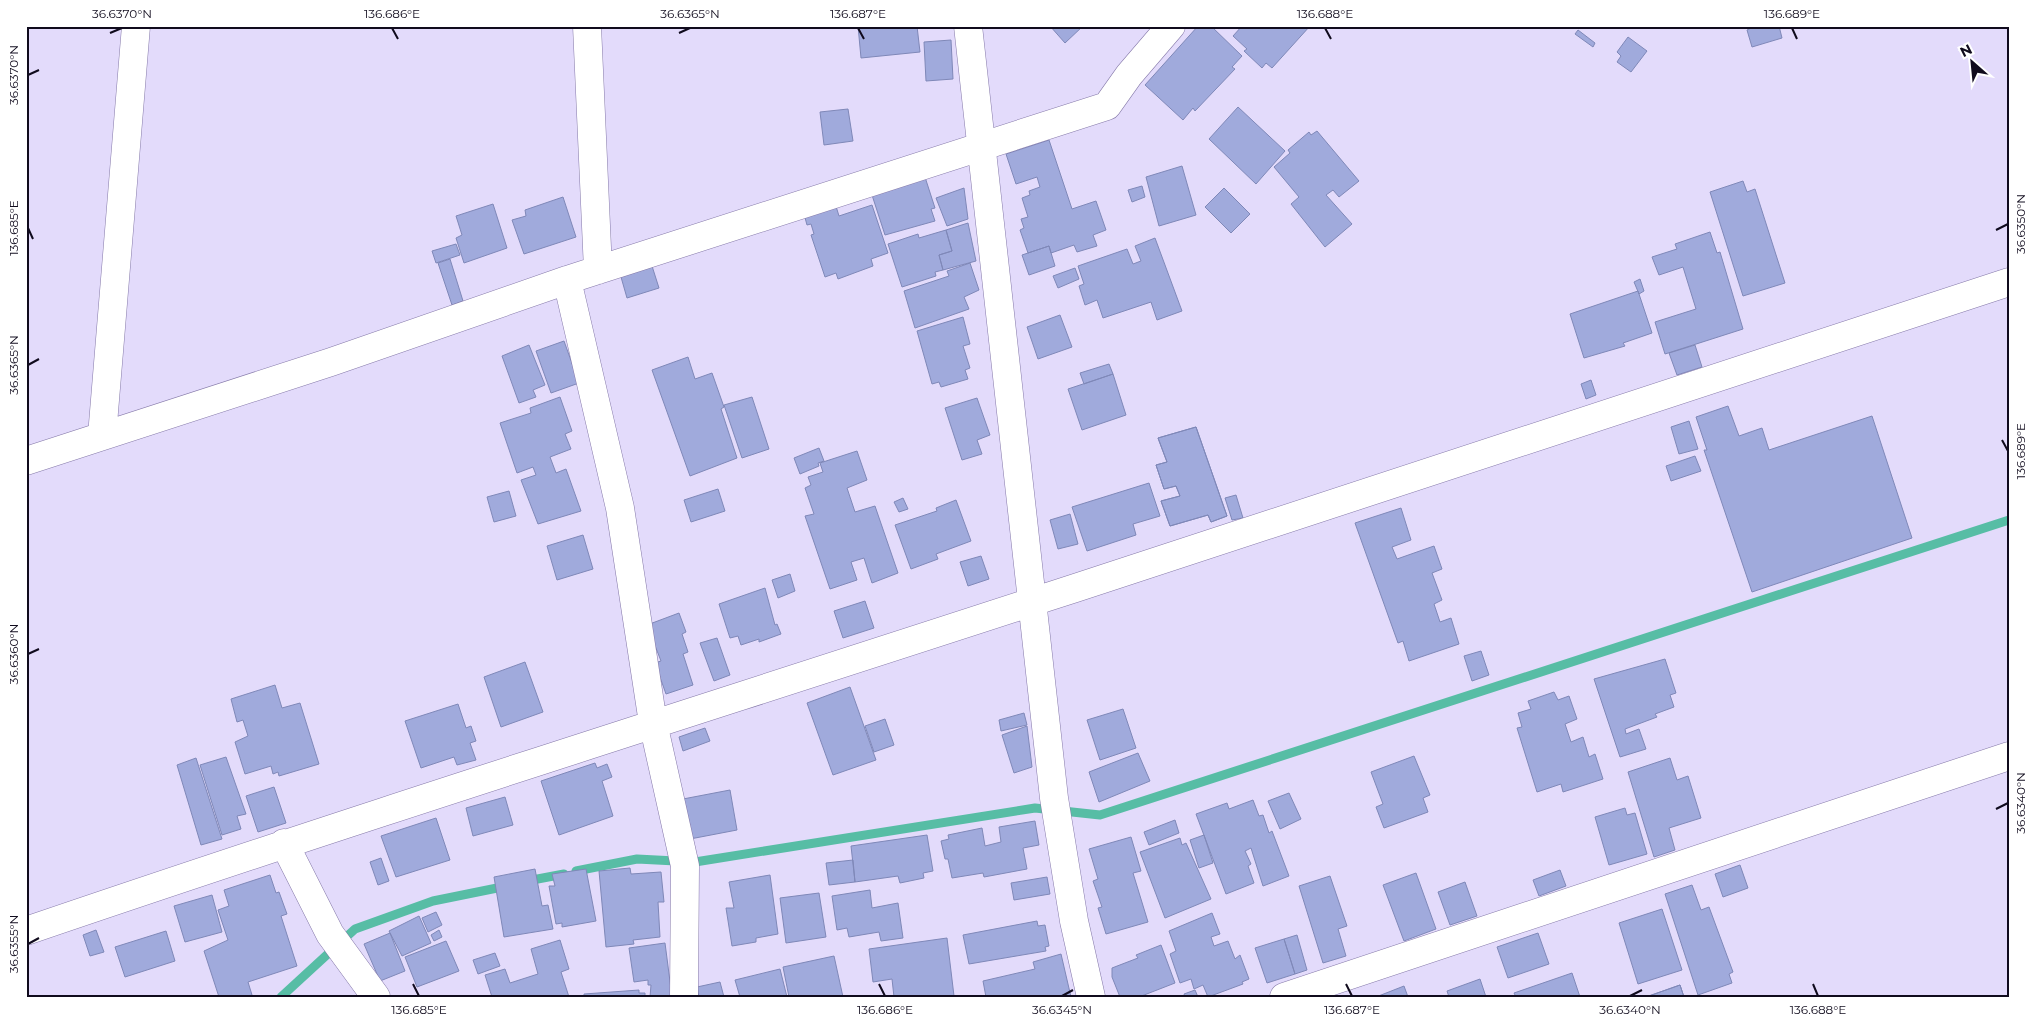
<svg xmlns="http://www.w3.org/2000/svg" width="2035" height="1023" viewBox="0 0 2035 1023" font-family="Montserrat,sans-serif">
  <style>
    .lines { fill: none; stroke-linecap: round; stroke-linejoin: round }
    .stream { stroke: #57bda5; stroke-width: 9 }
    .building { fill: #a0aadc; stroke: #7f88b8 }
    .minor-casing { stroke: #8579a9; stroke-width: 29 }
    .minor { stroke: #fff; stroke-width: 28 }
    .ticks { fill: none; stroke: #100b1d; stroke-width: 2 }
    .neatline { fill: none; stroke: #100b1d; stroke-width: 2 }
    .ticks-label { font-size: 12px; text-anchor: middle; fill: #100b1d }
  </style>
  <rect width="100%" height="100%" fill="#e3dbfb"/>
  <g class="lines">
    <!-- stream -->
    <path class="stream" d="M576,871L637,859L695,862L1035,808L1100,815L2009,520
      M527,881L564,874
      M281,997L355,929L433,901L507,886"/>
  </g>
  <!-- building -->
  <path class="building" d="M858,26H917L920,52L861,58Z
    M1050,26H1083L1065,43Z
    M1198,26H1211L1242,56L1232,67L1235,69L1195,111L1193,108L1183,120L1145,85Z
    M1242,26H1310L1272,68L1266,63L1262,68L1244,51L1247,49L1233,36Z
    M1779,26L1782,38L1752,47L1747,30L1755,26Z
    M1578,30L1595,43L1593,47L1575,34Z
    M1628,37L1647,51L1631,72L1617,62L1621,56L1617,52Z
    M951,40L953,79L926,81L924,42Z
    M1238,107L1285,151L1256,184L1209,139Z
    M848,109L853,141L824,145L820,112Z
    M1317,131L1359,181L1339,197L1333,190L1326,195L1352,224L1325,247L1291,204L1299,197L1274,167L1290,153L1288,150L1309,132L1311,135Z
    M1049,140L1072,209L1096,201L1106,230L1093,235L1097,246L1077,252L1074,245L1051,253L1049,246L1028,253L1020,230L1024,228L1021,219L1028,217L1022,198L1030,195L1029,191L1040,187L1037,177L1016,184L1006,154Z
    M1182,166L1196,215L1159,226L1146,177Z
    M924,174L935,208L931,209L935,221L885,235L871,192Z
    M1743,181L1747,192L1755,189L1785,283L1743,296L1710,192Z
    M1142,186L1145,197L1132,202L1128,190Z
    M964,188L968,219L947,226L936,198Z
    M1224,188L1250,214L1231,233L1205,207Z
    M563,197L576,237L524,254L512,220L526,216L525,210Z
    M835,203L839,216L872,205L888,253L871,259L873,266L838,279L836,273L825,277L811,235L814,234L811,224L807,225L804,214Z
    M493,204L507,248L464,263L456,238L462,235L456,216Z
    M968,223L976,261L943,270L939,255L952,251L946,230Z
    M946,230L952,251L939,255L943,270L935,272L936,276L902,287L888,244L918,234L919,238Z
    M1710,232L1717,253L1720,252L1743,329L1665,354L1655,322L1696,309L1683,267L1659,275L1652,257L1677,249L1675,244Z
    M1155,238L1182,311L1157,320L1151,302L1103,318L1097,300L1085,305L1079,286L1084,284L1078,266L1127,249L1133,264L1141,261L1135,246Z
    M456,244L460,255L436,263L432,251Z
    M1049,246L1055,266L1029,275L1022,255Z
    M450,259L463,301L452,305L438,263Z
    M970,263L979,290L964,297L969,309L915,328L904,291L949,276L947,271Z
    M652,266L659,288L627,298L621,277Z
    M1075,268L1079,279L1058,288L1053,276Z
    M1640,279L1644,291L1639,294L1634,282Z
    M1638,291L1652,333L1623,343L1625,346L1584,358L1570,314Z
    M1060,315L1072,347L1038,359L1027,327Z
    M963,317L970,344L963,346L970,368L965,370L968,379L941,387L939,382L932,384L917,331Z
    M564,341L579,383L551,393L536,351Z
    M529,345L545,385L533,390L536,397L519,403L502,356Z
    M1695,345L1702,367L1677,375L1669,353Z
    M688,357L695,379L712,373L724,407L721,409L737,458L690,476L652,370Z
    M1109,364L1113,374L1084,384L1080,373Z
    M1113,374L1126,415L1082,430L1068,389Z
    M1591,380L1596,395L1586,399L1581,384Z
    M560,397L572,431L565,434L571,449L550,457L556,473L566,469L581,511L538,524L521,480L536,475L533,467L517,473L500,423L531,413L530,408Z
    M752,397L769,449L742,458L724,405Z
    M977,398L990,435L977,440L982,454L962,460L945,408Z
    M1728,406L1739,436L1762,428L1769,450L1872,416L1912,538L1752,592L1704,450H1707L1696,417Z
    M1689,421L1698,449L1679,454L1671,427Z
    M1196,427L1227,516L1211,522L1208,515L1170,526L1161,501L1180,496L1176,486L1164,489L1156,465L1167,462L1158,438Z
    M1196,427L1227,516L1211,522L1208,515L1170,526L1161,501L1180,496L1176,486L1164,489L1156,465L1167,462L1158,438Z
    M819,448L824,461L818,463L819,466L800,474L794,458Z
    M857,451L867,480L847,488L855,512L875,506L898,573L872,583L864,558L851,562L857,580L830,589L805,516L814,514L805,488L811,485L808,477L823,472L820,463Z
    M1695,456L1701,471L1671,481L1666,466Z
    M1149,483L1160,516L1133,524L1136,535L1087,551L1072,507Z
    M718,489L725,511L691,522L684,500Z
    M509,491L516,516L494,522L487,497Z
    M1236,495L1243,518L1232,520L1225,498Z
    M903,498L908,509L899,512L894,502Z
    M956,500L971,541L936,554L938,559L911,569L895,525L937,511L936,508Z
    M1401,508L1411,540L1392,547L1397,559L1434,546L1442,569L1432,573L1442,600L1434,604L1440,622L1451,618L1459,644L1409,661L1403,641L1398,643L1355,523Z
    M1070,514L1078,544L1058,549L1050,520Z
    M583,535L593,569L557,580L547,546Z
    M981,556L989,579L968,586L960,562Z
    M790,574L795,591L778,598L772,580Z
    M765,588L775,625L777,624L781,634L759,642V639L741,645L738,636L730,638L719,604Z
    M865,601L874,628L843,638L834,611Z
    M679,613L686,632L682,634L688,652L683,654L693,685L666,694L655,663L661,661L647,625Z
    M717,638L730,675L714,681L700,643Z
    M1481,651L1489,675L1472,681L1464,656Z
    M1665,659L1676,693L1670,695L1674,707L1655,714L1657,717L1625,729L1626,734L1639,729L1646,749L1620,757L1594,679Z
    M525,662L543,712L501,727L484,677Z
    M275,685L282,708L300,703L319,764L279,776L278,772L273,774L271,766L245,774L235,742L248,736L243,720L237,722L231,699Z
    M850,687L876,760L833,775L807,703Z
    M1554,692L1558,700L1569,696L1577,719L1565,724L1571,742L1583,737L1589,757L1595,754L1603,779L1563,792L1561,784L1537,792L1517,728L1522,727L1518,713L1531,709L1528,701Z
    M458,704L466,728L471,726L476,741L470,743L476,760L457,765L454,757L421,768L405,721Z
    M1123,709L1136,748L1100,760L1087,720Z
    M1024,713L1027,725L1001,731L999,720Z
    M885,719L894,745L874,752L865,726Z
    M1027,726L1032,767L1014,773L1002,735Z
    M705,728L710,741L683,751L679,737Z
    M1138,753L1150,781L1099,802L1089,772Z
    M1414,756L1430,795L1423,798L1428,812L1384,828L1376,807L1383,804L1371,772Z
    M226,757L246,814L237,816L241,829L222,835L200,765Z
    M196,758L222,839L201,845L177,765Z
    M1670,758L1677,780L1688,776L1701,818L1669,828L1675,850L1654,857L1628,772Z
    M595,763L597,768L607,764L612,777L602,781L613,816L559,835L541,781Z
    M274,787L286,823L258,832L246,796Z
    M730,790L737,830L690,839L683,799Z
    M1289,793L1301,819L1280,829L1268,801Z
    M505,797L513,825L473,836L466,808Z
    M1253,800L1259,816L1263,815L1269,833L1272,831L1289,876L1263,886L1251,848L1245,851L1251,864L1248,866L1254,883L1226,894L1196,814L1227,803L1229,809Z
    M1625,808L1627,815L1635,813L1647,854L1609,865L1595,817Z
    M436,818L450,860L396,877L381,836Z
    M1175,820L1179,833L1149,845L1144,832Z
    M1035,821L1039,845L1023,848L1027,869L984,877L983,873L952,878L948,859H945L941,841L949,839L948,835L982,828L985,846L1001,842L999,827Z
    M927,835L933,871L923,873L924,878L900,883L898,876L855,882L851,846Z
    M1204,835L1213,863L1199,868L1190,840Z
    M1131,837L1141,871L1133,873L1148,922L1106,934L1098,908L1102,907L1093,881L1098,879L1089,849Z
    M1180,838L1182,845L1186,843L1211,899L1165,918L1140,852Z
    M381,858L389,881L378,885L370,862Z
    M853,860L855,882L829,885L826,863Z
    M1740,865L1748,888L1723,897L1715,874Z
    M630,868L631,874L661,872L664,902H658L660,937L633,940L634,944L606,947L599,871Z
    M535,869L542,906L548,905L553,929L504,937L494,877Z
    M586,869L596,921L562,927V923L556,924L549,886H555L552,874Z
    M1560,870L1566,886L1539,896L1533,880Z
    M1416,873L1436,929L1404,941L1383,885Z
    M270,875L276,893L279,892L287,914L281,916L297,966L248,982L252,995L245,997H219L204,951L228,940L218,910L229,906L224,890Z
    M770,875L778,934L756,938V942L732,946L726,908H734L729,882Z
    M1330,876L1347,926L1338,929L1346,956L1323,963L1299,886Z
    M1047,877L1050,894L1014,900L1011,883Z
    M1465,882L1477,916L1450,925L1438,892Z
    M1692,885L1701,910L1709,907L1733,972L1729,974L1732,983L1698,995L1665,894Z
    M870,890L872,908L898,903L903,938L881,941L879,932L849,937L847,928L837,930L832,896Z
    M819,893L826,937L786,943L780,898Z
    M212,895L222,932L185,942L174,906Z
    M1662,909L1682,970L1638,984L1619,923Z
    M436,912L442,925L428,932L422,918Z
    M1212,913L1220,934L1211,937L1214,946L1228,941L1235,959L1240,955L1249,979L1242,982L1243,984L1208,997L1203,985L1194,989L1191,979L1180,983L1170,954L1176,951L1169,931Z
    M419,916L431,943L402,956L389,931Z
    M1037,921L1038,926L1045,925L1049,946L1045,947L1046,951L969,964L963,935Z
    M96,930L104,952L90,956L83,935Z
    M439,930L442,937L434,941L431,935Z
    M166,931L175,961L125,977L115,947Z
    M390,933L405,971L380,981L364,944Z
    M1538,933L1549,964L1508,978L1497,947Z
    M1297,935L1307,970L1295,974L1284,939Z
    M947,938L954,996L894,997L892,979L873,982L869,949Z
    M1284,939L1295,974L1267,983L1255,948Z
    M560,940L569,969L561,972L569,997H492L485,975L505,969L510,983L538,974L531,949Z
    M446,941L459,971L417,987L405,957Z
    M665,943L672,997H650L651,985H648V980L634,982L629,948Z
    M1161,945L1175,983L1139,997H1120L1112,977V968L1138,958L1136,955Z
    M495,953L500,966L478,974L473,960Z
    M1061,954L1071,997H986L983,981L1035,969L1033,962Z
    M834,956L843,997H789L783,967Z
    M780,969L787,997H740L735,980Z
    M1572,973L1580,997H1516L1514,993Z
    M1480,979L1486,997H1449L1447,991Z
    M720,982L724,997H699L697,987Z
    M1680,985L1684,997H1646Z
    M1680,985L1684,997H1646Z
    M1404,986L1408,997H1376Z
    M639,990V993H645V997H584V994Z
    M1195,990L1198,997H1185L1184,994Z"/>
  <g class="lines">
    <!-- minor casing -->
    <g class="minor-casing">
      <path id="minor" d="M587,26L598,270
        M968,26L1054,798L1074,921L1091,997
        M567,280L620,508L653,723L685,866L684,997
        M102,436L136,26
        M26,461L331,362L567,280L1107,106L1129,75L1171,26
        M284,843L330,934L376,997
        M26,931C360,817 697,711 1032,602C1358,497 1683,389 2009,282
        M1284,997L2009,756"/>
    </g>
    <!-- minor -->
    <use href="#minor" class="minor"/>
  </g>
  <!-- ticks -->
  <path class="ticks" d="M392,28L398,39M858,28L864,39M1325,28L1331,39M1792,28L1797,39M110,33L122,28M679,33L690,28M28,75L39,70M28,228L33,239M1996,230L2008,224M28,365L39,359M2002,440L2008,451M28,654L39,649M1996,809L2008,803M28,944L39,938M413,984L419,996M879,984L885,996M1346,984L1352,996M1813,984L1818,996M1062,996L1073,990M1630,996L1642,990"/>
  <!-- border -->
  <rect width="2035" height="1023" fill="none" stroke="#ffffff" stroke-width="55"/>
  <!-- north arrow -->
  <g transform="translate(1972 62) rotate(333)" stroke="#ffffff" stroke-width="4" paint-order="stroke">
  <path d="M0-4L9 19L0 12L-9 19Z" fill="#100b1d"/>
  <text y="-8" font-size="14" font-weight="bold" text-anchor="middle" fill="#100b1d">N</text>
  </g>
  <rect x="28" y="28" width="1980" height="968" class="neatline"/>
  <g class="ticks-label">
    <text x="122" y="18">36.6370°N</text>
    <text x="392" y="18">136.686°E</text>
    <text x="690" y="18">36.6365°N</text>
    <text x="858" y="18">136.687°E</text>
    <text x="1325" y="18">136.688°E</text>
    <text x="1792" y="18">136.689°E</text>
    <text transform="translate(14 75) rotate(-90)" y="4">36.6370°N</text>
    <text transform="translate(2021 224) rotate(-90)" y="4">36.6350°N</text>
    <text transform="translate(14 228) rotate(-90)" y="4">136.685°E</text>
    <text transform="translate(14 365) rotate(-90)" y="4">36.6365°N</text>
    <text transform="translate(2021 451) rotate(-90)" y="4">136.689°E</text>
    <text transform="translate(14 654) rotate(-90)" y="4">36.6360°N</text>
    <text transform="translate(2021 803) rotate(-90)" y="4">36.6340°N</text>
    <text transform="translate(14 944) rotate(-90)" y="4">36.6355°N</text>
    <text x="419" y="1014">136.685°E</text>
    <text x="885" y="1014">136.686°E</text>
    <text x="1062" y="1014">36.6345°N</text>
    <text x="1352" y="1014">136.687°E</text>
    <text x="1630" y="1014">36.6340°N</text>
    <text x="1818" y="1014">136.688°E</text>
  </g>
</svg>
